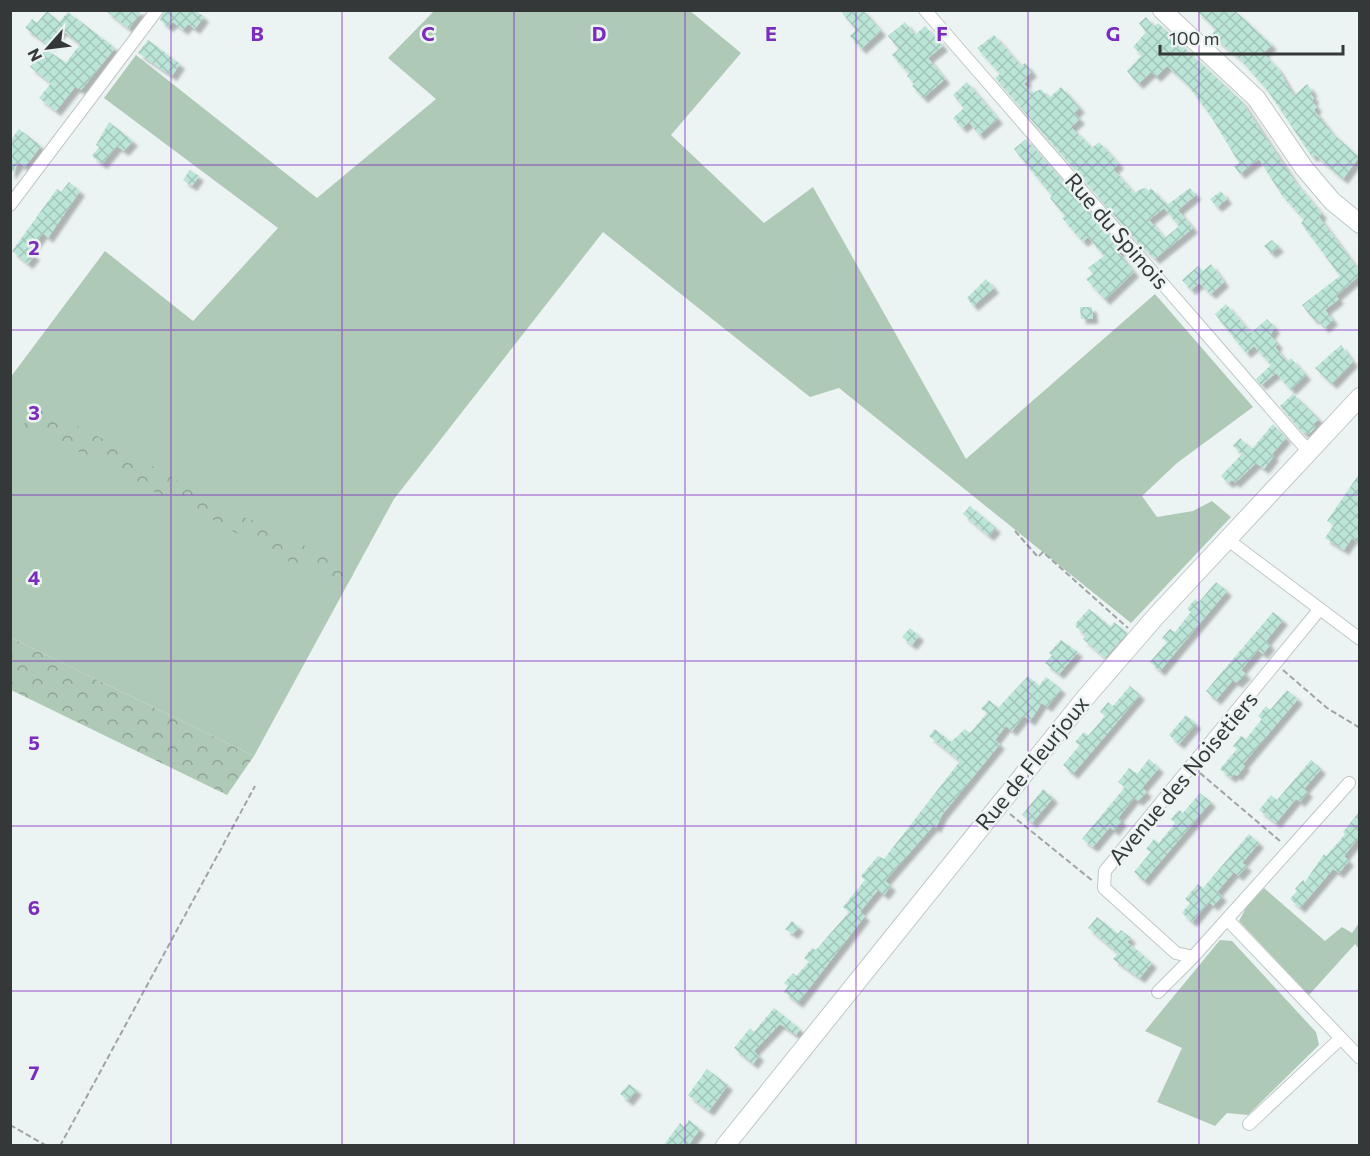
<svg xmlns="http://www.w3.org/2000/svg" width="1370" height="1156" viewBox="0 0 1370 1156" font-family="Commissioner,sans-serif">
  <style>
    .green { fill: #afc9b7 }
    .forest { fill: url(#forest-crowns) }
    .building { fill: url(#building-cross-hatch); fill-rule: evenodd; filter: url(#shadow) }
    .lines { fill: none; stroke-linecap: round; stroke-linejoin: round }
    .street-casing { stroke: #c0c7c7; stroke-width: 14 }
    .secondary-casing { stroke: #c0c7c7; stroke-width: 20 }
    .path { stroke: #9fa4a4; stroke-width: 2; stroke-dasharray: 6 3; stroke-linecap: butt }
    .street { stroke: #fff; stroke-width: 12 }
    .secondary { stroke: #fff; stroke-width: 18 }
    .grid { fill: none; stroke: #7b2cbf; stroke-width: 1.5; stroke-opacity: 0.55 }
    .labels { text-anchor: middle; stroke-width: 5; stroke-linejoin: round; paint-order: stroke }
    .street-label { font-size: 22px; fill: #353838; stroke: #ecf3f3 }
    .grid-label { font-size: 20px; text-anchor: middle; font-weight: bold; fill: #7b2cbf; stroke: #ecf3f3; stroke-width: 5; stroke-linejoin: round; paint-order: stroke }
  </style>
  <defs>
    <pattern id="forest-crowns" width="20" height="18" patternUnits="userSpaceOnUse" patternTransform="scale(1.5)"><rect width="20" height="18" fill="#afc9b7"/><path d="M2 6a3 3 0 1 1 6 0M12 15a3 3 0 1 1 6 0" fill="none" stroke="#8fa496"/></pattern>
    <pattern id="building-cross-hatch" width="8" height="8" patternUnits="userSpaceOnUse" patternTransform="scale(1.5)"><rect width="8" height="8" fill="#bbe5d7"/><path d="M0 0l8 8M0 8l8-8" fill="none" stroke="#a1c5b9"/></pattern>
    <filter id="shadow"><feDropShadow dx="5" dy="5" stdDeviation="1.5" flood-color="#0004"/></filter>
  </defs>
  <rect width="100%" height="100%" fill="#ecf3f3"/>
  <!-- green -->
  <path class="green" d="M689,10L741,53L671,135L764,223L813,187L966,459L1155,294L1253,407L1177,463L1142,496L1157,517L1193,511L1212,501L1231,517L1131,623L839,388L810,397L603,232L394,499L254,756L11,638L10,378L105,251L193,321L278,228L104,98L136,55L317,198L436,99L388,58L434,11Z
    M1264,888L1325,941L1342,927L1352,933L1359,923V949L1355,944L1309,995L1239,921L1248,904Z
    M1220,940L1232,941L1316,1032L1319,1045L1248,1115L1227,1113L1215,1126L1157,1102L1182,1048L1145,1031Z"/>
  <!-- forest -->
  <path class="forest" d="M26,408H42L134,455L227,511L265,525L334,561L353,575L345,588L267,551L191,507L131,482L84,454L24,427Z
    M10,638H11L254,756L227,795L11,690Z"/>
  <!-- building -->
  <path class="building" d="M105,10H142L129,29Z
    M165,10H195L204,17L195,29L188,24L183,30L173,22L168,27L160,20Z
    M840,10H863L881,31L861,49L850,36L856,30Z
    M1196,10H1234L1272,45L1263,53L1278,69L1294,96L1307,84L1313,92L1310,93L1314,98L1312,101L1317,107L1314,110L1332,133L1359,157L1343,179L1315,155L1312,157L1268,91L1240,59L1211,35L1216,29Z
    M47,11L59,22L68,12L115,48L81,90L75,87L56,111L39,98L51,83L30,67L44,48L66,63L80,44L62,30L50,46L25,28L32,19L37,23Z
    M1146,17L1154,27L1158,23L1242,102L1295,182L1322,214L1319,217L1359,271V276L1336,296L1339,299L1325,310L1333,320L1324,328L1316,318L1314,320L1302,305L1340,276L1301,223L1304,220L1281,194L1259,159L1240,174L1234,166L1239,163L1212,118L1187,84L1167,66L1156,77L1151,72L1138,84L1127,71L1142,55L1133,47L1146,32L1139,23Z
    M905,22L915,35L925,26L943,46L928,58L945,79L923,98L912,86L914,84L907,76L909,74L892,55L899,49L888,36Z
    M994,35L1021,66L1025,63L1032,72L1025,78L1027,81L1024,84L1033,93L1041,89L1049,98L1061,87L1080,108L1074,113L1080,119L1071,127L1092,148L1099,142L1119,164L1113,169L1134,193L1141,189L1146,188L1149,191L1151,188L1167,205L1190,188L1196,195L1178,210L1193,228L1155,259L1139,244L995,78L1000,74L977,48ZM1164,208L1179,226L1165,238L1149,220Z
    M148,40L180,64L172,76L138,53Z
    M967,82L998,119L979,135L969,122L962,128L953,118L964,108L953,95Z
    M109,122L133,141L124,151L117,146L102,164L92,156L99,147L96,145Z
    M19,129L41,146L25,167L19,163L10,175V141Z
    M1026,139L1122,249L1118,252L1134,272L1105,300L1086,279L1093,274L1088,268L1104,256L1088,237L1083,242L1062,218L1065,216L1050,198L1052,196L1014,149Z
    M190,170L199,176L192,186L183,180Z
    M69,182L80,191L48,238L43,233L29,251L35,255L28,264L12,251L57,189L61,192Z
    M1221,191L1227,199L1217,207L1210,199Z
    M1272,240L1279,247L1271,253L1264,246Z
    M1211,264L1224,282L1211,294L1199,283L1191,290L1182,280L1198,266L1203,271Z
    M986,279L994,288L973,306L967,298Z
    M1226,304L1251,333L1267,319L1275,328L1270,335L1278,344L1275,347L1287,362L1291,358L1306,375L1291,390L1276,373L1261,385L1256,379L1271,365L1254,346L1246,353L1215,314Z
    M1080,307H1092L1093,319H1081Z
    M1341,345L1353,362L1332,384L1315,368Z
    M1293,394L1319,419L1313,424L1316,427L1309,434L1302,432L1280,406Z
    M1273,424L1286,438L1272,454L1274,456L1264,469L1256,463L1235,483L1232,480L1228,483L1221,476L1242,454L1233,446L1240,438L1252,449Z
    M1359,474V544L1352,538L1344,550L1325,538L1334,525L1327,521Z
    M970,506L996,528L989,536L963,514Z
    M1216,582L1227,591L1160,671L1150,662L1167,642L1162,638L1170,629L1175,632L1191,612L1187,609L1195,599L1199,602Z
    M1089,609L1111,627L1114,622L1127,633L1105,658L1083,639L1086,635L1076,627V623Z
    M1273,612L1283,620L1266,641L1270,645L1263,654L1258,650L1241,670L1246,674L1237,683L1233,680L1216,700L1206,691Z
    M910,628L919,636L912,645L902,637Z
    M1061,640L1078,652L1059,674L1045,663L1052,655L1049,653Z
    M1028,676L1039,686L1046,677L1061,689L1047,707L1042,703L1030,721L1024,716L1012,731L1006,726L995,740L1000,744L942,815L936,828L933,826L885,881L891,886L884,895L878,890L860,912L865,916L798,1003L784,992L788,986L784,983L793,973L796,976L809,962L804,958L812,948L816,950L849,912L843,907L865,880L861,876L878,856L884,859L960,761L929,736L935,729L951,742L965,729L970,733L987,713L981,709L989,700L998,708Z
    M1130,686L1140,695L1073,774L1063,765L1080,745L1075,742L1084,732L1088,736L1105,716L1100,712L1108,702L1113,706Z
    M1287,690L1298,699L1243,764L1245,766L1237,776L1234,774L1231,778L1220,769L1237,749L1233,746L1241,736L1246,739L1262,719L1258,716L1266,706L1270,710Z
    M1186,715L1196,724L1179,744L1169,735Z
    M1149,759L1159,768L1142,788L1147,792L1138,801L1134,798L1118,818L1122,821L1114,831L1110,827L1093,847L1082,839L1125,787L1118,782L1129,768L1137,774Z
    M1311,760L1321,769L1304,789L1308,792L1300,802L1296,799L1276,823L1259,810L1271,795L1277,800Z
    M1043,789L1053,798L1032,823L1022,815Z
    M1200,793L1211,802L1144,881L1134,872L1151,852L1146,849L1154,839L1159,843L1175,823L1171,819L1179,810L1183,813Z
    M1359,812V837L1344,856L1349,861L1339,873L1333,869L1300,908L1290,899L1297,891L1295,889L1303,880L1305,882L1324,854L1326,856L1341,839L1345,834L1343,832Z
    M1249,834L1259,843L1242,863L1247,866L1238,876L1234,872L1217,892L1222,896L1213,906L1209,902L1192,922L1182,913L1190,903L1185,899L1198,884L1203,888Z
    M1097,917L1118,934L1121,930L1131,938L1127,942L1152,963L1140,978L1113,959L1118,953L1088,928Z
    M792,921L799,927L793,934L785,929Z
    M774,1008L800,1029L796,1035L780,1024L754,1051L759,1056L753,1064L734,1048L750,1028L754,1032Z
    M707,1069L728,1085L709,1111L688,1095Z
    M629,1084L637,1090L628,1101L620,1094Z
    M689,1120L700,1129L688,1146H663L680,1123L684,1127Z"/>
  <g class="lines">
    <!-- street casing -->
    <g class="street-casing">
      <path id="street" d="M925,10L1308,451
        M10,205L157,10
        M1228,540L1360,639
        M1319,610L1105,871L1104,888L1176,953L1193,957L1349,783
        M1227,919L1360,1058
        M1158,992L1193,957
        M1249,1124L1341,1038"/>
    </g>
    <!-- secondary casing -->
    <g class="secondary-casing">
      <path id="secondary" d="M1162,10L1256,98L1304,168L1332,201L1360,224
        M725,1146L1086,697L1157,615L1360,397"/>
    </g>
    <!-- path -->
    <path class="path" d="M1015,531L1038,557L1043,552L1128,628
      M1283,670L1327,708L1360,728
      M1200,773L1280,841
      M1010,814L1094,882
      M10,1125L47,1146
      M60,1146L255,786"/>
    <!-- street -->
    <use href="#street" class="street"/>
    <!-- secondary -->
    <use href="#secondary" class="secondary"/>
  </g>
  <!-- grid -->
  <path class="grid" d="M171,10V1146M342,10V1146M514,10V1146M685,10V1146M856,10V1146M1028,10V1146M1199,10V1146M10,165H1360M10,330H1360M10,495H1360M10,661H1360M10,826H1360M10,991H1360"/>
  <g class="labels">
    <!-- street labels -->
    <g class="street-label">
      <text transform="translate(1117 231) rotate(49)" y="8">Rue du Spinois</text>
      <text transform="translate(1032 763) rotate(-51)" y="8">Rue de Fleurjoux</text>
      <text transform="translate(1183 778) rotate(-50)" y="8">Avenue des Noisetiers</text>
    </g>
  </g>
  <g class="grid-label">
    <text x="257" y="41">B</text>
    <text x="428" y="41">C</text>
    <text x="599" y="41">D</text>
    <text x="771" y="41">E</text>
    <text x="942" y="41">F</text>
    <text x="1113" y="41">G</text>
    <text x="34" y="255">2</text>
    <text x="34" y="420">3</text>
    <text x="34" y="585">4</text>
    <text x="34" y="750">5</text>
    <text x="34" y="915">6</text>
    <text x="34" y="1080">7</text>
  </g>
  <!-- border -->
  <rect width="1370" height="1156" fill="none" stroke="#353838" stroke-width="24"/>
  <!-- north arrow -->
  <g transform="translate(48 48) rotate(242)" stroke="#ecf3f3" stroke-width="4.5" paint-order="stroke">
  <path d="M0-4.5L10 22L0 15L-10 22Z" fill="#353838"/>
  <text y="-9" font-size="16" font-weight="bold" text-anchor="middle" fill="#353838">N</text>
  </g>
  <!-- scale -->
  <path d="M1160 45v9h183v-9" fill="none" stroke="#353838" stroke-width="3"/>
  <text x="1169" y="45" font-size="18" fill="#353838" stroke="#ecf3f3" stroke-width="4.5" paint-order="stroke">100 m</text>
</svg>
